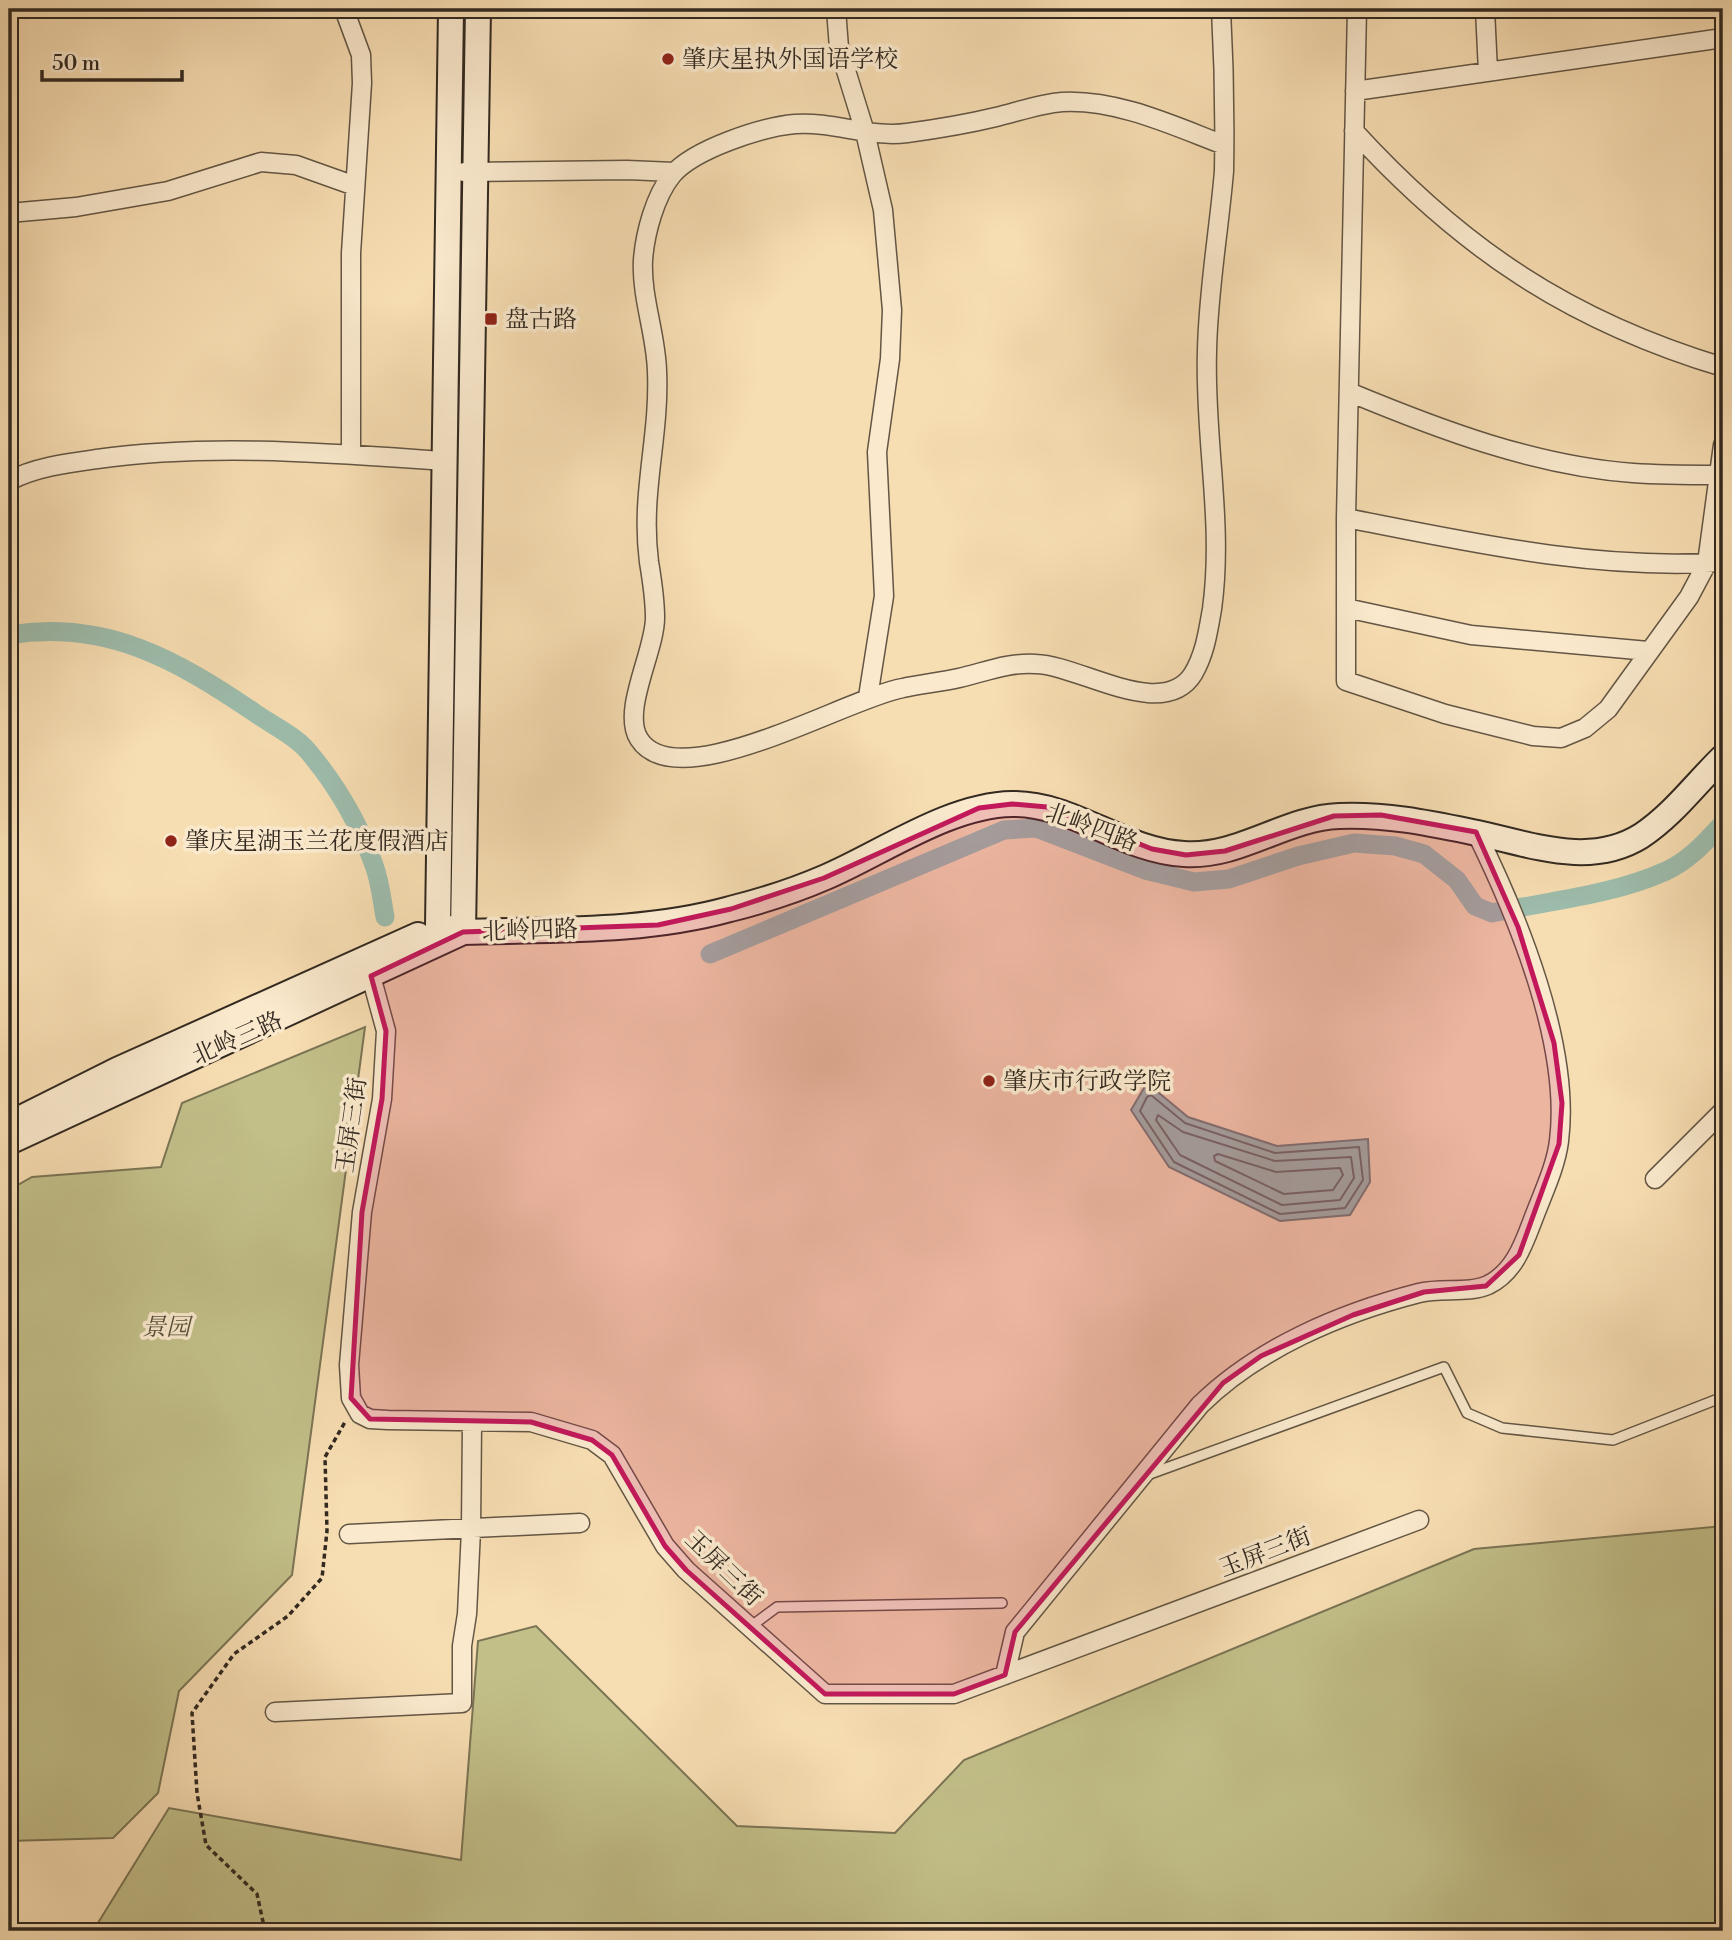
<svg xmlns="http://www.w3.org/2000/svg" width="1732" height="1940" viewBox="0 0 1732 1940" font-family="'Libre Bodoni','Noto Serif SC',serif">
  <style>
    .green { fill: #c2bf89; stroke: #7a7454; stroke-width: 2 }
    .water { fill: #9dbcac; stroke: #728174; stroke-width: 2 }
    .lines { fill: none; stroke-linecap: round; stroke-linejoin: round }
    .shore { stroke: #687266; stroke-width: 2 }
    .canal { stroke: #9dbcac; stroke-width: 19 }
    .lane-casing { stroke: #635644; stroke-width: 12 }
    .street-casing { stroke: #635644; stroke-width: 21 }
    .secondary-casing { stroke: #322920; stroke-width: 28 }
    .path { stroke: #322920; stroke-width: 3.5; stroke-dasharray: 5 3.5; stroke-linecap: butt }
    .lane { stroke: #fae9cd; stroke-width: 9 }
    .street { stroke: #fae9cd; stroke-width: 18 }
    .secondary { stroke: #fae9cd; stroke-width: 24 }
    .marked { fill: #c2185b; fill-opacity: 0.2; stroke: #c2185b; stroke-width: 5; stroke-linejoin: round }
    .poi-dot { fill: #8f2418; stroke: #fae9cd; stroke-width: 2.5 }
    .labels { text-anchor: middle; stroke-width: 7; stroke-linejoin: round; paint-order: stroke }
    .poi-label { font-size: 24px; fill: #322920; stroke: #fae9cd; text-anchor: start }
    .street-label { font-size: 24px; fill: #322920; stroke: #fae9cd }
    .park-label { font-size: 24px; font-style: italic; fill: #564e3a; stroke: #fae9cd }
  </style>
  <rect width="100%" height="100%" fill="#f7ddb2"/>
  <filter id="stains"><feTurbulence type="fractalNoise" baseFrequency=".00286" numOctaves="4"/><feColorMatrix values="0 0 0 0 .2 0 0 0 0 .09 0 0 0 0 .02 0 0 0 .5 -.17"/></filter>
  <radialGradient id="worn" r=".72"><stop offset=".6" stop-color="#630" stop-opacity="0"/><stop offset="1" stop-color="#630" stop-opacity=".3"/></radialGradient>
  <!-- green -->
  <path class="green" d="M365,1027L292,1575L179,1691L158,1793L113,1838L9,1841V1190L32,1177L161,1167L182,1103Z
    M1723,1526V1931H93L169,1808L461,1860L478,1641L536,1626L737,1826L895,1833L964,1760L1474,1549Z"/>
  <!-- water -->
  <path class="water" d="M1147,1083L1188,1117L1277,1146L1368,1139L1370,1182L1350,1215L1280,1221L1169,1167L1131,1110Z"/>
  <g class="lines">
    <!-- shore -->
    <path class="shore" d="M1151,1095L1185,1123L1275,1153L1359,1147L1363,1180L1345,1208L1280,1214L1174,1162L1140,1111L1147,1097Z
      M1158,1115L1183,1132L1275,1161L1351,1157L1354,1178L1340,1200L1282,1205L1180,1155L1156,1120Z
      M1218,1154L1276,1172L1340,1168L1343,1175L1333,1190L1284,1194L1215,1161L1214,1156Z"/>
    <!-- canal -->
    <path class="canal" d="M9,635C106,619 177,660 255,713C272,725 294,735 307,750C336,784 359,824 374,865C380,881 382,900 385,917
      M710,954L1004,830L1036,828L1145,870L1194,882L1229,879L1298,856L1354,843L1395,846L1424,854L1457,880L1475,906L1492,913C1549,901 1613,895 1666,871C1689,861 1706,841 1723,823"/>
    <!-- lane casing -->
    <g class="lane-casing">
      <path id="lane" d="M1147,1475L1444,1367L1467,1413L1502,1428L1613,1440L1723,1397
        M750,1627L777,1607L1002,1603"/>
    </g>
    <!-- street casing -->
    <g class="street-casing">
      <path id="street" d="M344,9L361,55L362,83L351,253V455
        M836,9L839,48L865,132L883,210L892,310L890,359L877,452L884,596L868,697
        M1221,9C1224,63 1225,117 1224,171C1219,231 1208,291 1207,351C1204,438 1224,523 1212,609C1208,632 1205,654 1193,674C1163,722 1079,665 1036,664C1009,662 985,672 959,678C941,682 922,684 903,688C849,697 677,799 639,739C621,711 655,651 655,618C655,600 652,580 649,562C640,493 660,438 657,371C656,334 641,297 643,260C645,233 655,196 672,175C694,149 762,127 795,124C833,121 869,138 907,133C937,129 967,124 996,117C1017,112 1039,104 1062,102C1117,99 1174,126 1224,145
        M1357,9L1346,518V681L1445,714L1533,736L1561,738L1585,728L1608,709L1689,597L1707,563L1723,445
        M1485,9L1488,72
        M1355,91L1723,38
        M1354,131C1462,249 1570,321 1723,367
        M464,172L627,170L674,172
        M9,213L76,207L168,191L261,162L296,165L355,186
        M1349,392C1438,429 1535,466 1633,473C1661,475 1690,475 1719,475
        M9,481C35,467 68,463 97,459C212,443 329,453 444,461
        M1346,518C1469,542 1597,571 1723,562
        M1346,608L1471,635L1648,651
        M371,976L386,1031L382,1099L362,1212L349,1365L351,1398L360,1414L370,1419L388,1420L531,1422L592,1440L612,1455L665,1546L686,1570L825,1694H954L1419,1520
        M1655,1179L1723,1111
        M349,1534L580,1523
        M1005,1675L1015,1632L1200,1405C1258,1348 1341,1313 1419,1293C1441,1287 1468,1294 1488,1285C1515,1272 1524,1243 1534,1217C1543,1193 1556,1166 1559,1141C1571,1046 1518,917 1476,832
        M275,1712L462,1703V1646L467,1614L471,1530L472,1422"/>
    </g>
    <!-- secondary casing -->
    <g class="secondary-casing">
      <path id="secondary" d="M438,926L451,9
        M449,928L463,932C553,929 643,933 730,909C762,901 796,890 826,877C882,853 949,805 1012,804C1073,803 1123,851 1184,854C1239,858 1285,818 1339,816C1385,814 1428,823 1472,832C1528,843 1588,869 1641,836C1673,815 1696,783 1723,757
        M9,1124L117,1070L418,935
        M9,1142L463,932L478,9"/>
    </g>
    <!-- path -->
    <path class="path" d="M265,1931L257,1894L206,1845L197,1793L192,1713L234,1654L288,1616L322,1578L327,1531L325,1457L345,1422"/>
    <!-- lane -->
    <use href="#lane" class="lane"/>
    <!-- street -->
    <use href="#street" class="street"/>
    <!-- secondary -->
    <use href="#secondary" class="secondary"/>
  </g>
  <!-- marked area -->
  <path class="marked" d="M1012,804L1047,807L1152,849L1186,855L1225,851L1334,816L1381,815L1476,832L1518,927L1554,1043L1562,1103L1559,1144L1519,1255L1486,1286L1424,1292L1353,1315L1261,1356L1223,1383L1015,1632L1005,1675L954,1694H825L686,1570L665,1546L612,1455L592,1440L531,1422L370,1419L351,1398L362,1212L382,1099L386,1031L371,976L463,932L658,925L731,909L824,878L979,808Z"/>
  <!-- markers -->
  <g class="poi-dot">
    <circle cx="668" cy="59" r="7"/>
    <rect x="484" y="312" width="14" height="14" rx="3.5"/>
    <circle cx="171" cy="841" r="7"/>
    <circle cx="989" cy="1081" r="7"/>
  </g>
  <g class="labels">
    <!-- poi labels -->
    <g class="poi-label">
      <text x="682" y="67">肇庆星执外国语学校</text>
      <text x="505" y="327">盘古路</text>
      <text x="185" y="849">肇庆星湖玉兰花度假酒店</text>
      <text x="1003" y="1089">肇庆市行政学院</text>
    </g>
    <!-- street labels -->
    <g class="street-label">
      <text transform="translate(1092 827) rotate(20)" y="8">北岭四路</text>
      <text transform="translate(530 930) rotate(-2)" y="8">北岭四路</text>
      <text transform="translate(237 1038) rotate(-24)" y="8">北岭三路</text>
      <text transform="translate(351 1125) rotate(-82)" y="8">玉屏三街</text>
      <text transform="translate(1265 1552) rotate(-21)" y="8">玉屏三街</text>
      <text transform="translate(724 1568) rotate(44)" y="8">玉屏三街</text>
    </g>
    <!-- park labels -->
    <g class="park-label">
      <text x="166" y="1335">景园</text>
    </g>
  </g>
  <!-- margin -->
  <rect width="1732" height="1940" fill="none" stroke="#f7ddb2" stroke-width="35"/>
  <rect x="10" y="10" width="1711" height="1919" fill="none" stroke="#322920" stroke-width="3.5"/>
  <rect x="18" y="18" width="1697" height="1905" fill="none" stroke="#322920" stroke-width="2"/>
  <!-- scale -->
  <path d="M42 70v10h140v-10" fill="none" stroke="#322920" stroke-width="3.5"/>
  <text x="52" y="70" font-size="21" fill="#322920" stroke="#fae9cd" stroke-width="5" paint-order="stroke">50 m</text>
  <rect width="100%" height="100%" filter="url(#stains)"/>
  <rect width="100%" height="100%" fill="url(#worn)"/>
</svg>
